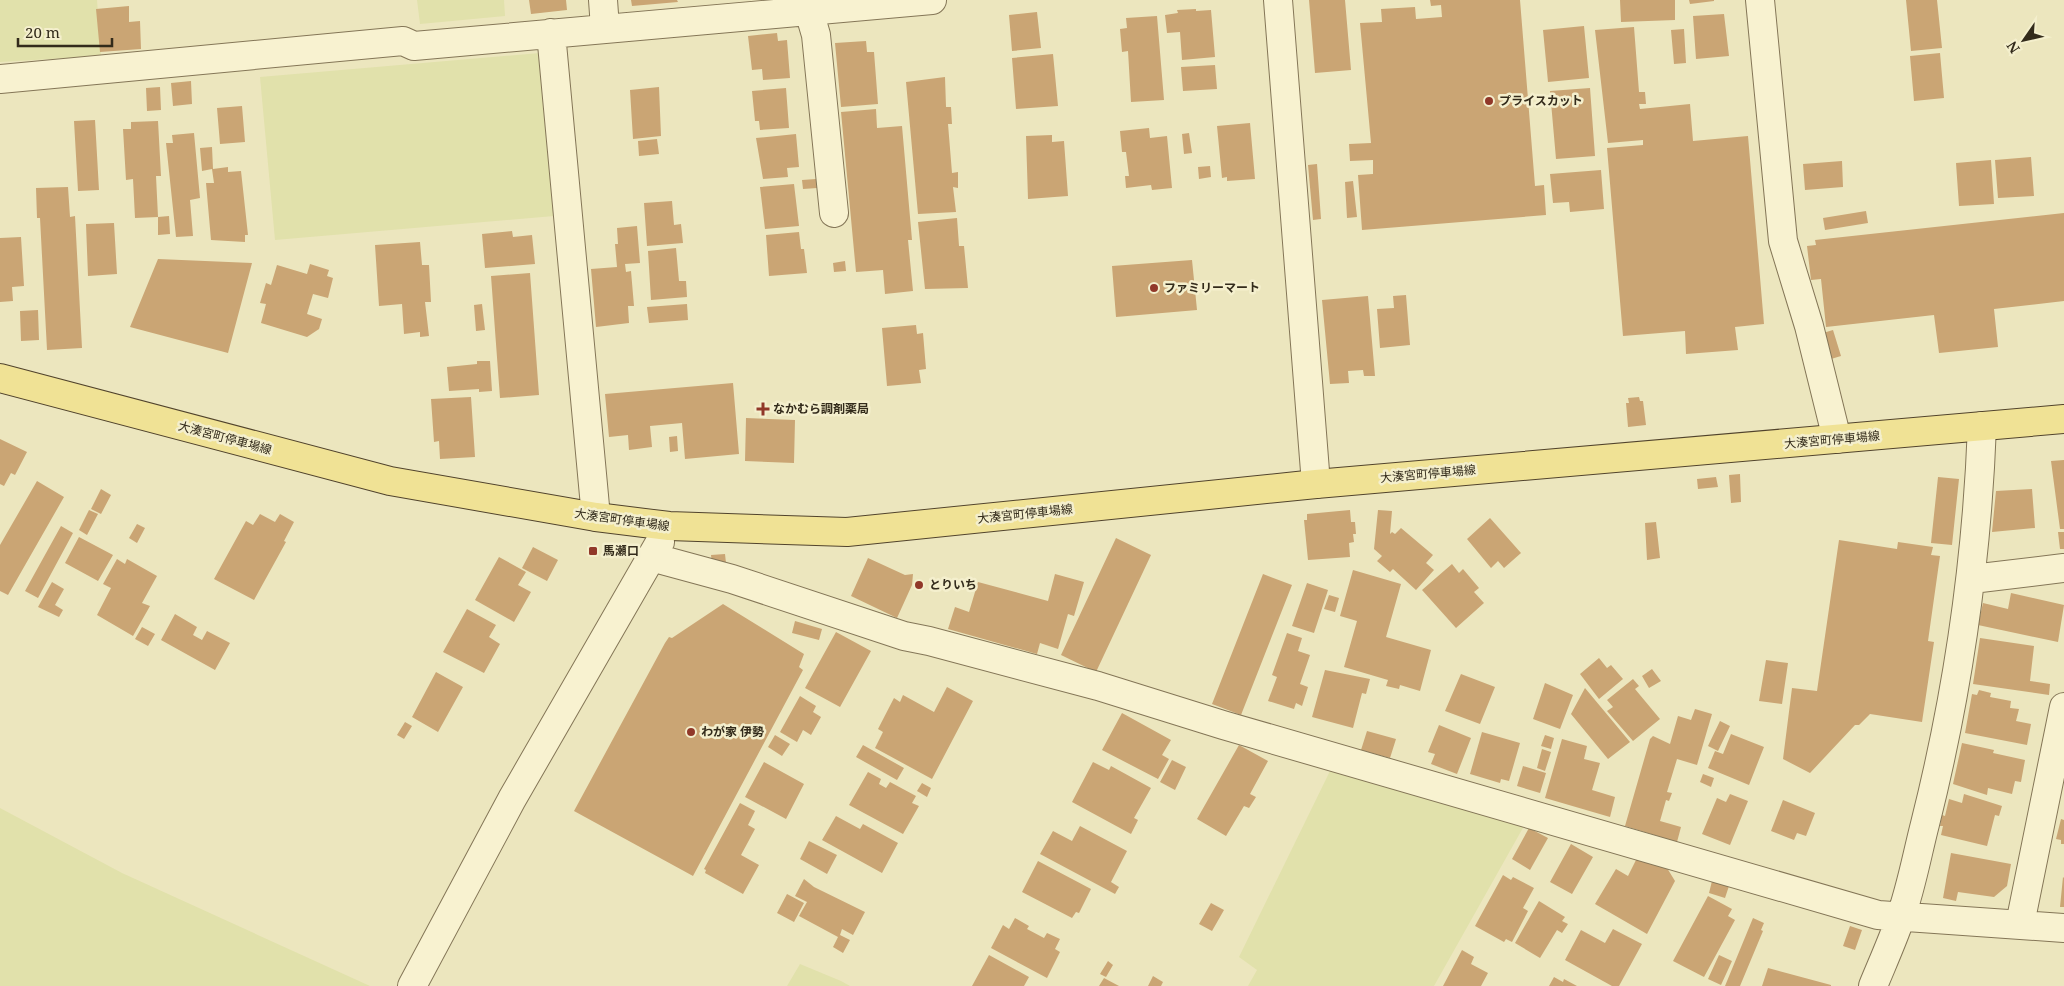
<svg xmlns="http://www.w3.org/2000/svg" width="2064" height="986" viewBox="0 0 2064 986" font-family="'Noto Serif','Noto Sans JP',serif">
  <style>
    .farmland { fill: #e1e1ab }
    .building { fill: #caa574 }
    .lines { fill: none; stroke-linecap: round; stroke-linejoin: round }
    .minor-casing { stroke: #847657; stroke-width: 30 }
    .major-casing { stroke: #51432c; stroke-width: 30 }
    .minor { stroke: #f8f2d0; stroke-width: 28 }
    .major { stroke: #f0e295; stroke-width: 28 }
    .poi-dot { fill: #913829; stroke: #f4efcd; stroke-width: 2 }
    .labels { text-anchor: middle; stroke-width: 5; stroke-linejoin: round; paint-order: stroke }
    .poi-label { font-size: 12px; font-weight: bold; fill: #332b1b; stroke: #f4efcd; text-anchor: start }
    .street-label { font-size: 12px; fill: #332b1b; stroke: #f4efcd }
  </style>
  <rect width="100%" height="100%" fill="#ece6be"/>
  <!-- farmland -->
  <path class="farmland" d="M0,0H97L101,56L0,62Z
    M417,0H504L505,16L420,24Z
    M540,53L554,216L275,240L260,77Z
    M1330,771L1524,826L1434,986H1248L1257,970L1239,957Z
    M0,808L122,873L370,986H0Z
    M800,964L841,981L850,986H787Z"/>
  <!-- building -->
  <path class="building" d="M529,0H566L567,10L531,14Z
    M631,0H677L678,2L632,6Z
    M1309,0H1345L1351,70L1315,73Z
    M1430,0H1520L1535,186L1544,185L1546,215L1362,230L1358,175L1373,174V160L1350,161L1349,144L1371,143L1360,23L1382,22L1381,9L1415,7L1416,19L1442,17L1441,5L1431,6Z
    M1620,0H1675V20L1621,22Z
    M1689,0H1714V1L1690,4Z
    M1906,0H1937L1942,48L1911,51Z
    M129,6V22L140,21L141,49L100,52L96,9Z
    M1196,9V11L1211,10L1215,57L1182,60L1180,32L1167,33L1165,15L1178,13L1177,10Z
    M1037,12L1041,48L1012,51L1009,15Z
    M1724,14L1729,56L1696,59L1693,16Z
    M1157,16L1164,100L1131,102L1128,51L1122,52L1120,29L1127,28L1126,18Z
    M1584,26L1589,78L1548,82L1543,30Z
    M1634,27L1639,92H1645L1646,104H1639L1640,109L1690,104L1693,141L1748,136L1764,324L1735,327L1738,350L1686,354L1685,331L1623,336L1607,148L1643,145V140L1608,143L1595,30Z
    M1684,29L1686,63L1674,64L1671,30Z
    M777,33L778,41L787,40L790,78L763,80L762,69L752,70L748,36Z
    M866,41L867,52H874L878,104L841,107L835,43Z
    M1940,53L1944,98L1914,101L1910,56Z
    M1053,54L1058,106L1016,109L1012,58Z
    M1215,65L1217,89L1183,91L1181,67Z
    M945,77L946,107H951L952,124H948L952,173L958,172V188L953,187L956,212L918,214L906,82Z
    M191,81L192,104L173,106L171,83Z
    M160,87L161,110L147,111L146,88Z
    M659,87L661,136L633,139L630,90Z
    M786,88L789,128L760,130L759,121H755L752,91Z
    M1590,88L1595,156L1556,159L1550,91Z
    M242,106L245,142L220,144L217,108Z
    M876,109L877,128L902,126L912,240H908L913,291L885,294L883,270L856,272L841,112Z
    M95,120L99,190L78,191L74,121Z
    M158,121L161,176H156L158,217L135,218L133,179L126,180L123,129H131V122Z
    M1250,123L1255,179L1227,181V177L1222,178L1217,126Z
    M1149,128L1150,138L1167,136L1172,188L1152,190L1151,185L1126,188L1125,176H1129L1126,152H1122L1120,131Z
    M194,133L200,198L190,200L193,236L176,237L166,143H173L172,135Z
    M1189,133L1192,153L1184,154L1182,134Z
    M796,134L799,167L787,168L788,177L763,179L756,138Z
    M1052,135V142L1064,141L1068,196L1028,199L1026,136Z
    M657,139L659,154L639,156L638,141Z
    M212,147L213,169L228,167V172L241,171L248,235H245V242L211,240L206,183H214L212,169L202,171L200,148Z
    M2031,157L2034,196L1998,198L1995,160Z
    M1991,160L1994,204L1959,206L1956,163Z
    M1842,161L1843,187L1805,190L1803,164Z
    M1317,164L1321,219L1313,220L1308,165Z
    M1210,166L1211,177L1199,179L1198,167Z
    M1601,170L1604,209L1570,212L1569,202L1553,203L1550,174Z
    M816,179L817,188L803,189L802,180Z
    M1353,181L1357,217L1347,218L1345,182Z
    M794,184L799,226L765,229L760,187Z
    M68,187L70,217L75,216L82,348L47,350L40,218H37L36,188Z
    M672,201L674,225L681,224L683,243L647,246L644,203Z
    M1866,211L1868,223L1825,230L1823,218Z
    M2064,213V301L1994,309L1998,347L1939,353L1934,315L1826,327L1821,279L1811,280L1807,246L1816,245L1815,240Z
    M169,216L170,234L158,235V217Z
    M957,218L959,246H964L968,288L925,289L918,222Z
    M114,223L117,274L88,276L86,224Z
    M637,226L640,263L625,264L626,272L631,271L634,306H628L629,323L596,327L591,269L617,267L615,244H618L617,228Z
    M512,231L513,237L532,235L535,264L485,268L482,234Z
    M799,232L801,249H804L807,273L769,276L766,235Z
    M21,237L24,286L12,287L13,301L0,302V238Z
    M420,242L422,265H429L431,302H425L429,336L420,337V332L404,334L402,304L379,306L375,245Z
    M676,248L679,281H686L687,297L651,300L648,251Z
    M158,259L252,263L228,353L130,327Z
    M1192,260L1197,310L1116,317L1112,266Z
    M845,261L846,271L834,272L833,263Z
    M310,264L329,270L327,276L333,278L328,298L313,294L307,314L322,319L319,329L307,337L261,323L266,304L260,303L266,283L271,285L277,265L307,274Z
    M530,273L539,395L500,398L491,276Z
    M1406,295L1410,345L1380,348L1377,309L1394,308L1393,296Z
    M1368,296L1375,376H1364L1363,370L1348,371L1349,383L1330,384L1322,300Z
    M482,304L485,330L476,331L474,305Z
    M687,304L688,320L649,323L647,307Z
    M38,310L39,340L21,341L20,311Z
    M916,325L917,334L923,333L926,369L919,370L921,383L887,386L882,328Z
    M1833,330L1841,356L1831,359L1823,333Z
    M477,361H490L492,391L479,392V389L449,391L447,367L477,364Z
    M733,383L739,454L685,459L682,423L650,426L652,447L629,450L628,435L609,437L605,394Z
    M471,397L475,457L440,459L439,441L434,442L431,399Z
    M1639,397L1640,401H1643L1646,425L1628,427L1626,403H1629L1628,398Z
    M746,418L795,420L794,463L745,461Z
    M677,436L678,451L670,452L669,437Z
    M0,439L27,452L15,475L11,473L4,486L0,484Z
    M2064,460V529H2060L2051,461Z
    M1740,474L1741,502L1731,503L1729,475Z
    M1716,477L1718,487L1698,489L1697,479Z
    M1938,477L1959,479L1952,545L1931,543Z
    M37,481L64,497L8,595L0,591V545Z
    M101,489L111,495L101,514L91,509Z
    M2032,489L2035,528L1992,532L1996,491Z
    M89,510L98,514L87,535L79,530Z
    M1350,510L1351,522H1355L1356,534H1353L1354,542L1349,543L1350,557L1308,560L1304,520H1307V514Z
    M1378,510L1392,511L1390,534L1392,532L1395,534L1401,528L1433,555L1426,563L1434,570L1416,590L1393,569L1390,572L1377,561L1382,556L1374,549Z
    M260,514L275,522L280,514L294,522L284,541L286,542L254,600L214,579L246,521L253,525Z
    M1490,518L1521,553L1504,568L1498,561L1491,568L1467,539Z
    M1656,522L1660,558L1647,560L1645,523Z
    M137,524L145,528L137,543L129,538Z
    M61,526L73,533L38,598L25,591Z
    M2058,532H2064V549H2060Z
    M79,537L113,555L98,581L65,563Z
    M1116,538L1151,555L1096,672L1061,655Z
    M1839,540L1897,549L1898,542L1933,547L1931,555L1940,556L1928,641L1934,642L1922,722L1870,714L1859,725H1855L1810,773L1783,759L1792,688L1817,691Z
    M533,547L558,560L547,581L522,568Z
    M725,554L726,563L712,564L711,555Z
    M499,557L526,572L518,585L531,592L514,622L475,600Z
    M868,558L905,575L913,574L912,585L897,618L851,596Z
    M117,559L125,564L127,559L157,576L142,603L150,606L133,636L97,615L111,588L103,584Z
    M1452,564L1459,573L1463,569L1479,588L1474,592L1484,603L1456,628L1422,590Z
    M1353,570L1401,584L1386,637L1431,650L1420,691L1400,685L1399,689L1386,686L1388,680L1344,667L1357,621L1340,616Z
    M1055,574L1084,582L1074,616L1068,614L1058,649L1040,643L1037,654L948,629L955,607L969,612L978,582L1048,601Z
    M1263,574L1292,585L1241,715L1212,704Z
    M52,582L64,589L55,605L63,610L59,617L38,607Z
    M1307,583L1328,590L1314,633L1292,626Z
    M2011,593L2064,605L2058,642L1978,625L1983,603L2008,609Z
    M1329,595L1339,598L1335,612L1324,609Z
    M723,604L804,654L799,667L803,670L693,876L574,811L665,643L669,637L672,638Z
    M467,609L496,625L489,637L500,644L484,673L443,652Z
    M175,614L197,627L193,635L202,640L207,631L230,643L215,670L161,640Z
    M795,621L822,629L819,640L792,633Z
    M142,627L155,634L148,646L135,639Z
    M836,632L871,651L840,707L805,688Z
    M1287,633L1302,638L1298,651L1310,655L1300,684L1308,687L1302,706L1296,703L1294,709L1268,701L1277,677L1272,675Z
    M1980,638L2034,646L2030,681L2050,684L2049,695L1973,684Z
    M1599,658L1607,668L1611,665L1623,679L1599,699L1580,674Z
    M1766,660L1788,663L1782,704L1759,701Z
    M1652,669L1661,681L1649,688L1642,676Z
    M1325,670L1370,679L1366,694L1362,693L1353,728L1312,717Z
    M436,672L463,687L438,732L412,717Z
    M1461,674L1495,687L1480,724L1445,711Z
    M1633,679L1639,686L1635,689L1660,719L1633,741L1607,711L1613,707L1607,700Z
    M1545,683L1573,695L1560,729L1533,719Z
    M947,687L973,701L932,779L875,748L883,732L878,729L894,698L900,702L903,695L934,712Z
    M1585,688L1630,742L1608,759L1571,714Z
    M1979,690L1991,693L1990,697L2011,701L2010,708L2019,709L2016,721L2031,724L2027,745L1965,733L1972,694L1977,695Z
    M800,696L816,706L813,712L821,717L811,735L803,730L797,742L780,732Z
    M1695,709L1712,714L1697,765L1677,759L1667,792L1672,793L1669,801L1666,800L1660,821L1681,827L1677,842L1625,826L1650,739L1653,736L1670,744L1678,716L1691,720Z
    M1122,713L1171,740L1162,755L1169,759L1158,779L1102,750Z
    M1720,721L1730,726L1718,751L1708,746Z
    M405,722L412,726L404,739L397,735Z
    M1439,725L1471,738L1457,774L1431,764L1435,754L1428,752Z
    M1367,731L1396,739L1390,758L1361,750Z
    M1482,732L1520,743L1509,781L1501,779L1500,783L1470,774Z
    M1731,734L1764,747L1749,785L1708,768L1715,751L1723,754Z
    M775,735L790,744L782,756L768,747Z
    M1545,735L1554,738L1551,749L1541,746Z
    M1562,739L1587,746L1584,759L1600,763L1592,790L1615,797L1610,817L1545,798Z
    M1962,743L1994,750L1993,753L2025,760L2021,782L2015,781L2012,794L1988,788L1987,795L1953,784Z
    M863,745L904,768L897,780L856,757Z
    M1239,745L1268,761L1250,794L1256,797L1249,808L1244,806L1226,836L1197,819Z
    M1542,749L1551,752L1545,771L1537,768Z
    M1172,760L1186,767L1175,790L1160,782Z
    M764,762L804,784L786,819L745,797Z
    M1093,762L1109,770L1111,766L1151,788L1134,818L1138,820L1131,834L1072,802Z
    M1523,766L1546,773L1540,793L1517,786Z
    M868,772L881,779L879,784L886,788L890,782L916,796L912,803L919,806L903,834L849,805Z
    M1703,774L1714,778L1711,787L1700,782Z
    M922,783L931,788L927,797L917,791Z
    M1730,794L1748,801L1730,845L1702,834L1717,798L1726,802Z
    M1964,794L2002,806L1999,816L1995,815L1987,846L1941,835L1943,826H1940L1942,815L1945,816L1949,799L1962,803Z
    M1783,800L1815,813L1806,836L1797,833L1794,840L1771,831Z
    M740,803L755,811L748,825L755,829L741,855L759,865L743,894L705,873L706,870L704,869Z
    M836,816L860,829L863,824L898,843L882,873L822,840Z
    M2061,819L2064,820V844H2061V840L2056,839Z
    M1080,826L1127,851L1111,882L1119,887L1115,894L1040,854L1053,831L1072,841Z
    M1529,828L1548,838L1530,870L1512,859Z
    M809,841L837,855L827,874L800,859Z
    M1571,844L1593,857L1572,894L1550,882Z
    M1951,853L2011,864L2007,886L1994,897L1958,892L1956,901L1943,898Z
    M1637,858L1667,868L1675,881L1647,934L1595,904L1616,869L1628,876Z
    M1038,861L1091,889L1079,913L1076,912L1072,918L1022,892Z
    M1503,875L1511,880L1513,877L1534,888L1523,908L1528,911L1512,942L1506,939L1504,942L1475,926Z
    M2063,877L2064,878V907H2060Z
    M804,879L814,887L865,912L853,935L842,929L840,935L850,940L843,953L833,947L838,937L799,916L807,902L795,896Z
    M1712,881L1729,886L1725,898L1709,893Z
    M787,894L804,903L794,922L777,913Z
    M1708,896L1732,909L1728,916L1735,920L1704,977L1673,961Z
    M1539,901L1565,917L1562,921L1568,924L1562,933L1557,930L1540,958L1515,943Z
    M1211,903L1224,910L1212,931L1199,924Z
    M1015,918L1029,926L1027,929L1044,938L1047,933L1060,939L1055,949L1060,952L1047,978L991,948L1003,925L1009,929Z
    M1753,918L1764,923L1761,930L1763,931L1740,986H1725Z
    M1850,926L1862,930L1855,950L1843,946Z
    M1613,929L1642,944L1619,986H1612L1565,960L1581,930L1605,943Z
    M1462,950L1474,957L1471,964L1488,973L1481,986H1443Z
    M989,955L1029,977L1024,986H972Z
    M1719,955L1732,961L1721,985L1708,979Z
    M1108,961L1113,965L1106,977L1100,974Z
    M1768,968L1831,985V986H1762Z
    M1153,976L1163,982L1161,986H1148Z
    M1554,977L1563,982L1564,979L1577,986H1549Z
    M1104,978L1119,986H1099Z"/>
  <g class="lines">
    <!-- minor casing -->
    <g class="minor-casing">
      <path id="minor" d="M603,0L605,28
        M1278,0L1316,484
        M1760,0L1783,241L1809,326L1837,439
        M809,11L816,35L834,213
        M551,33L596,517
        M0,79L403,41L414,46L932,0
        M651,557L732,579L904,636L929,641L1098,686L1223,725L1878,915L2064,928
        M1972,579L2064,568
        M2020,924L2064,707
        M412,986L512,799L660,542
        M1873,986C1882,964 1892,942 1900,919C1911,889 1917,855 1925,824C1958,693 1977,561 1982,426"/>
    </g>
    <!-- major casing -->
    <g class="major-casing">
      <path id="major" d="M0,378L390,481L596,517L669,526L847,532L1316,484L2064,419"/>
    </g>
    <!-- minor -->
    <use href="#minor" class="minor"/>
    <!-- major -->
    <use href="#major" class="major"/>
  </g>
  <!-- markers -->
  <g class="poi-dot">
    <circle cx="1489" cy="101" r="5"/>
    <circle cx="1154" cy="288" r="5"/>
    <path d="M760.5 401.5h5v5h5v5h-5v5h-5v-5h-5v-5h5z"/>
    <rect x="588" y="546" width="10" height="10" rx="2.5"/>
    <circle cx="919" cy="585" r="5"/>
    <circle cx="691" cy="732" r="5"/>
  </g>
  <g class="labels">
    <!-- poi labels -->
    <g class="poi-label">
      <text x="1499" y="105">プライスカット</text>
      <text x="1164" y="292">ファミリーマート</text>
      <text x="773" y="413">なかむら調剤薬局</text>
      <text x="603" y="555">馬瀬口</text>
      <text x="929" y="589">とりいち</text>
      <text x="701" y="736">わが家 伊勢</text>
    </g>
    <!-- street labels -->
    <g class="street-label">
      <text transform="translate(225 438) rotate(15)" y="4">大湊宮町停車場線</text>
      <text transform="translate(1832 440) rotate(-5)" y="4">大湊宮町停車場線</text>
      <text transform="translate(1428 474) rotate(-5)" y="4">大湊宮町停車場線</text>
      <text transform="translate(1025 514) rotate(-6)" y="4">大湊宮町停車場線</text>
      <text transform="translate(622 520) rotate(8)" y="4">大湊宮町停車場線</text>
    </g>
  </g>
  <!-- north arrow -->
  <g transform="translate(2024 40) rotate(236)" stroke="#f4efcd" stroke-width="4" paint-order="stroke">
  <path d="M0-4L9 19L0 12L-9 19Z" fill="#332b1b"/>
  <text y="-8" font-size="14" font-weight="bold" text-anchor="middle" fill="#332b1b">N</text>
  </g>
  <!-- scale -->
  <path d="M18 38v8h94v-8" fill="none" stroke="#332b1b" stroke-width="2.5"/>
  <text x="25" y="38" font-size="15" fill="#332b1b" stroke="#f4efcd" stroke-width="4" paint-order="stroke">20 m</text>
</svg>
